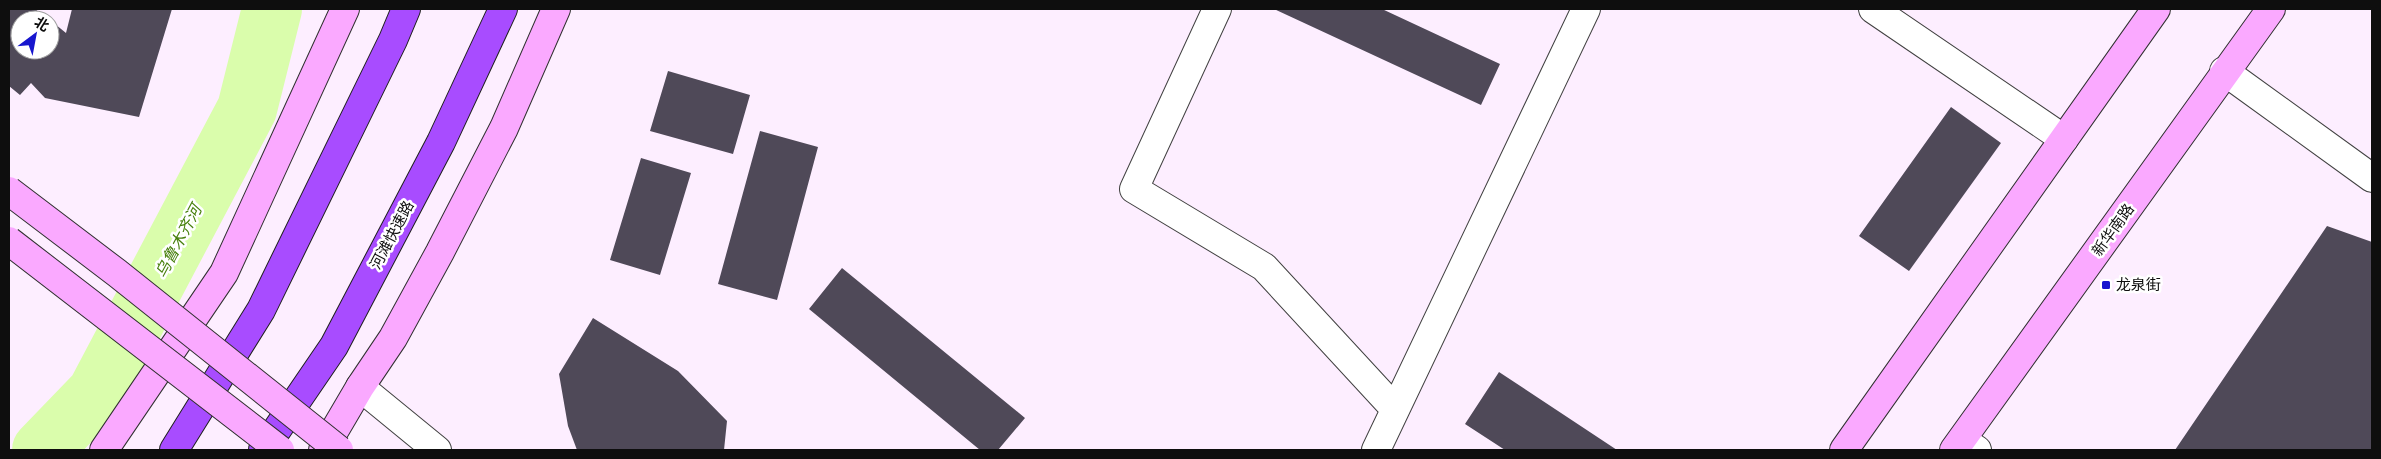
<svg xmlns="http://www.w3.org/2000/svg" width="2381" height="459" viewBox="0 0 2381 459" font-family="Lora,'Noto Sans SC',serif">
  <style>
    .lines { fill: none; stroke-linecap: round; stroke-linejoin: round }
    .river { stroke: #dafdac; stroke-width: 60 }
    .building { fill: #4f4958 }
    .street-casing { stroke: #414141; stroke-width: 30 }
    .secondary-casing { stroke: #303030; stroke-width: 30 }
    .highway-casing { stroke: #1f1f1f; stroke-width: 30 }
    .street { stroke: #fff; stroke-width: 28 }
    .secondary { stroke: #faa9ff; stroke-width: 28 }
    .highway { stroke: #a84cff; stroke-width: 28 }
    .secondary-bridge-casing { stroke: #303030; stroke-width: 30; stroke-linecap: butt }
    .secondary-bridge { stroke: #faa9ff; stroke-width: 28 }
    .poi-dot { fill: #1716ce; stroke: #fff; stroke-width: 2 }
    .labels { text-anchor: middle; stroke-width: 5; stroke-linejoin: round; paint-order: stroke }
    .street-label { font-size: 15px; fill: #0e0e0e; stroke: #fff }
    .poi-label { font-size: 15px; fill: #0e0e0e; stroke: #fff; text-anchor: start }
    .water-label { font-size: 16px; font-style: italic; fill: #467f0b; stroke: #fff }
  </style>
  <rect width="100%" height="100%" fill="#fdeeff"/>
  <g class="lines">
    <!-- river -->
    <path class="river" d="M42,450L97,393L247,109L272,9"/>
  </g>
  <!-- building -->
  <path class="building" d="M9,9H35L49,20H20V50H50V20L66,33L72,9H172L139,117L45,98L31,83L20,95L9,86Z
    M1274,9H1382L1500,64L1481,105Z
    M668,71L750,95L733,154L650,131Z
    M1951,107L2001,143L1909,271L1859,236Z
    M760,131L818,147L777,300L718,284Z
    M641,158L691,173L660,275L610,260Z
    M2327,226L2372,242V450H2175Z
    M842,268L1025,418L998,450H980L809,309Z
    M593,318L678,371L727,421L724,450H577L568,426L559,374Z
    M1499,372L1617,450H1505L1465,424Z"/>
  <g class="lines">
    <!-- street casing -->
    <g class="street-casing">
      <path id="street" d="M1217,9L1134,189L1264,267L1395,409
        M1873,9L2064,139
        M2224,71L2372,178
        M360,387L437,450
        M1962,440L1977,450
        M1376,450L1586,9"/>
    </g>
    <!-- secondary casing -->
    <g class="secondary-casing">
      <path id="secondary" d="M104,450L224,273L345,9
        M323,450L360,387L393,338L440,252L504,128L556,9
        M1844,450L2156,9
        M1954,450L2271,9"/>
    </g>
    <!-- highway casing -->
    <g class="highway-casing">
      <path id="highway" d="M174,450L261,310L393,40L406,9
        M263,450L334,346L441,142L503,9"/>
    </g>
    <!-- street -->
    <use href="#street" class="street"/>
    <!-- secondary -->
    <use href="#secondary" class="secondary"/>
    <!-- highway -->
    <use href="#highway" class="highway"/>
    <!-- secondary-bridge casing -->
    <g class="secondary-bridge-casing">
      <path id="secondary-bridge" d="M9,191L117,273L339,450
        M9,241L280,450"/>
    </g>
    <!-- secondary-bridge -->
    <use href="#secondary-bridge" class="secondary-bridge"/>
  </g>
  <!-- markers -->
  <rect class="poi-dot" x="2101" y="280" width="10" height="10" rx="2.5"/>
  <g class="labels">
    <!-- street labels -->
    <g class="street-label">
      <text transform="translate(2113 230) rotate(-54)" y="5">新华南路</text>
      <text transform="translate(392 235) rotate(-62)" y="5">河滩快速路</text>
    </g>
    <!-- poi labels -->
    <g class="poi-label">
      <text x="2116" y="290">龙泉街</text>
    </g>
    <!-- water labels -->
    <g class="water-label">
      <text transform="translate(178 241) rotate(-62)" y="6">乌鲁木齐河</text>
    </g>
  </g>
  <!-- border -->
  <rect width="2381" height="459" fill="none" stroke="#0e0e0e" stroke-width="20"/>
  <!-- north arrow -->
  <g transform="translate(35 35) rotate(32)"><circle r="24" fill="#ffffff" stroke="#9f9f9f"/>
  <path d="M0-4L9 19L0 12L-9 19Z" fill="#1716ce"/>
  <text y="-8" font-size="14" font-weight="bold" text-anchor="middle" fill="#0e0e0e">北</text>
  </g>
</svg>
